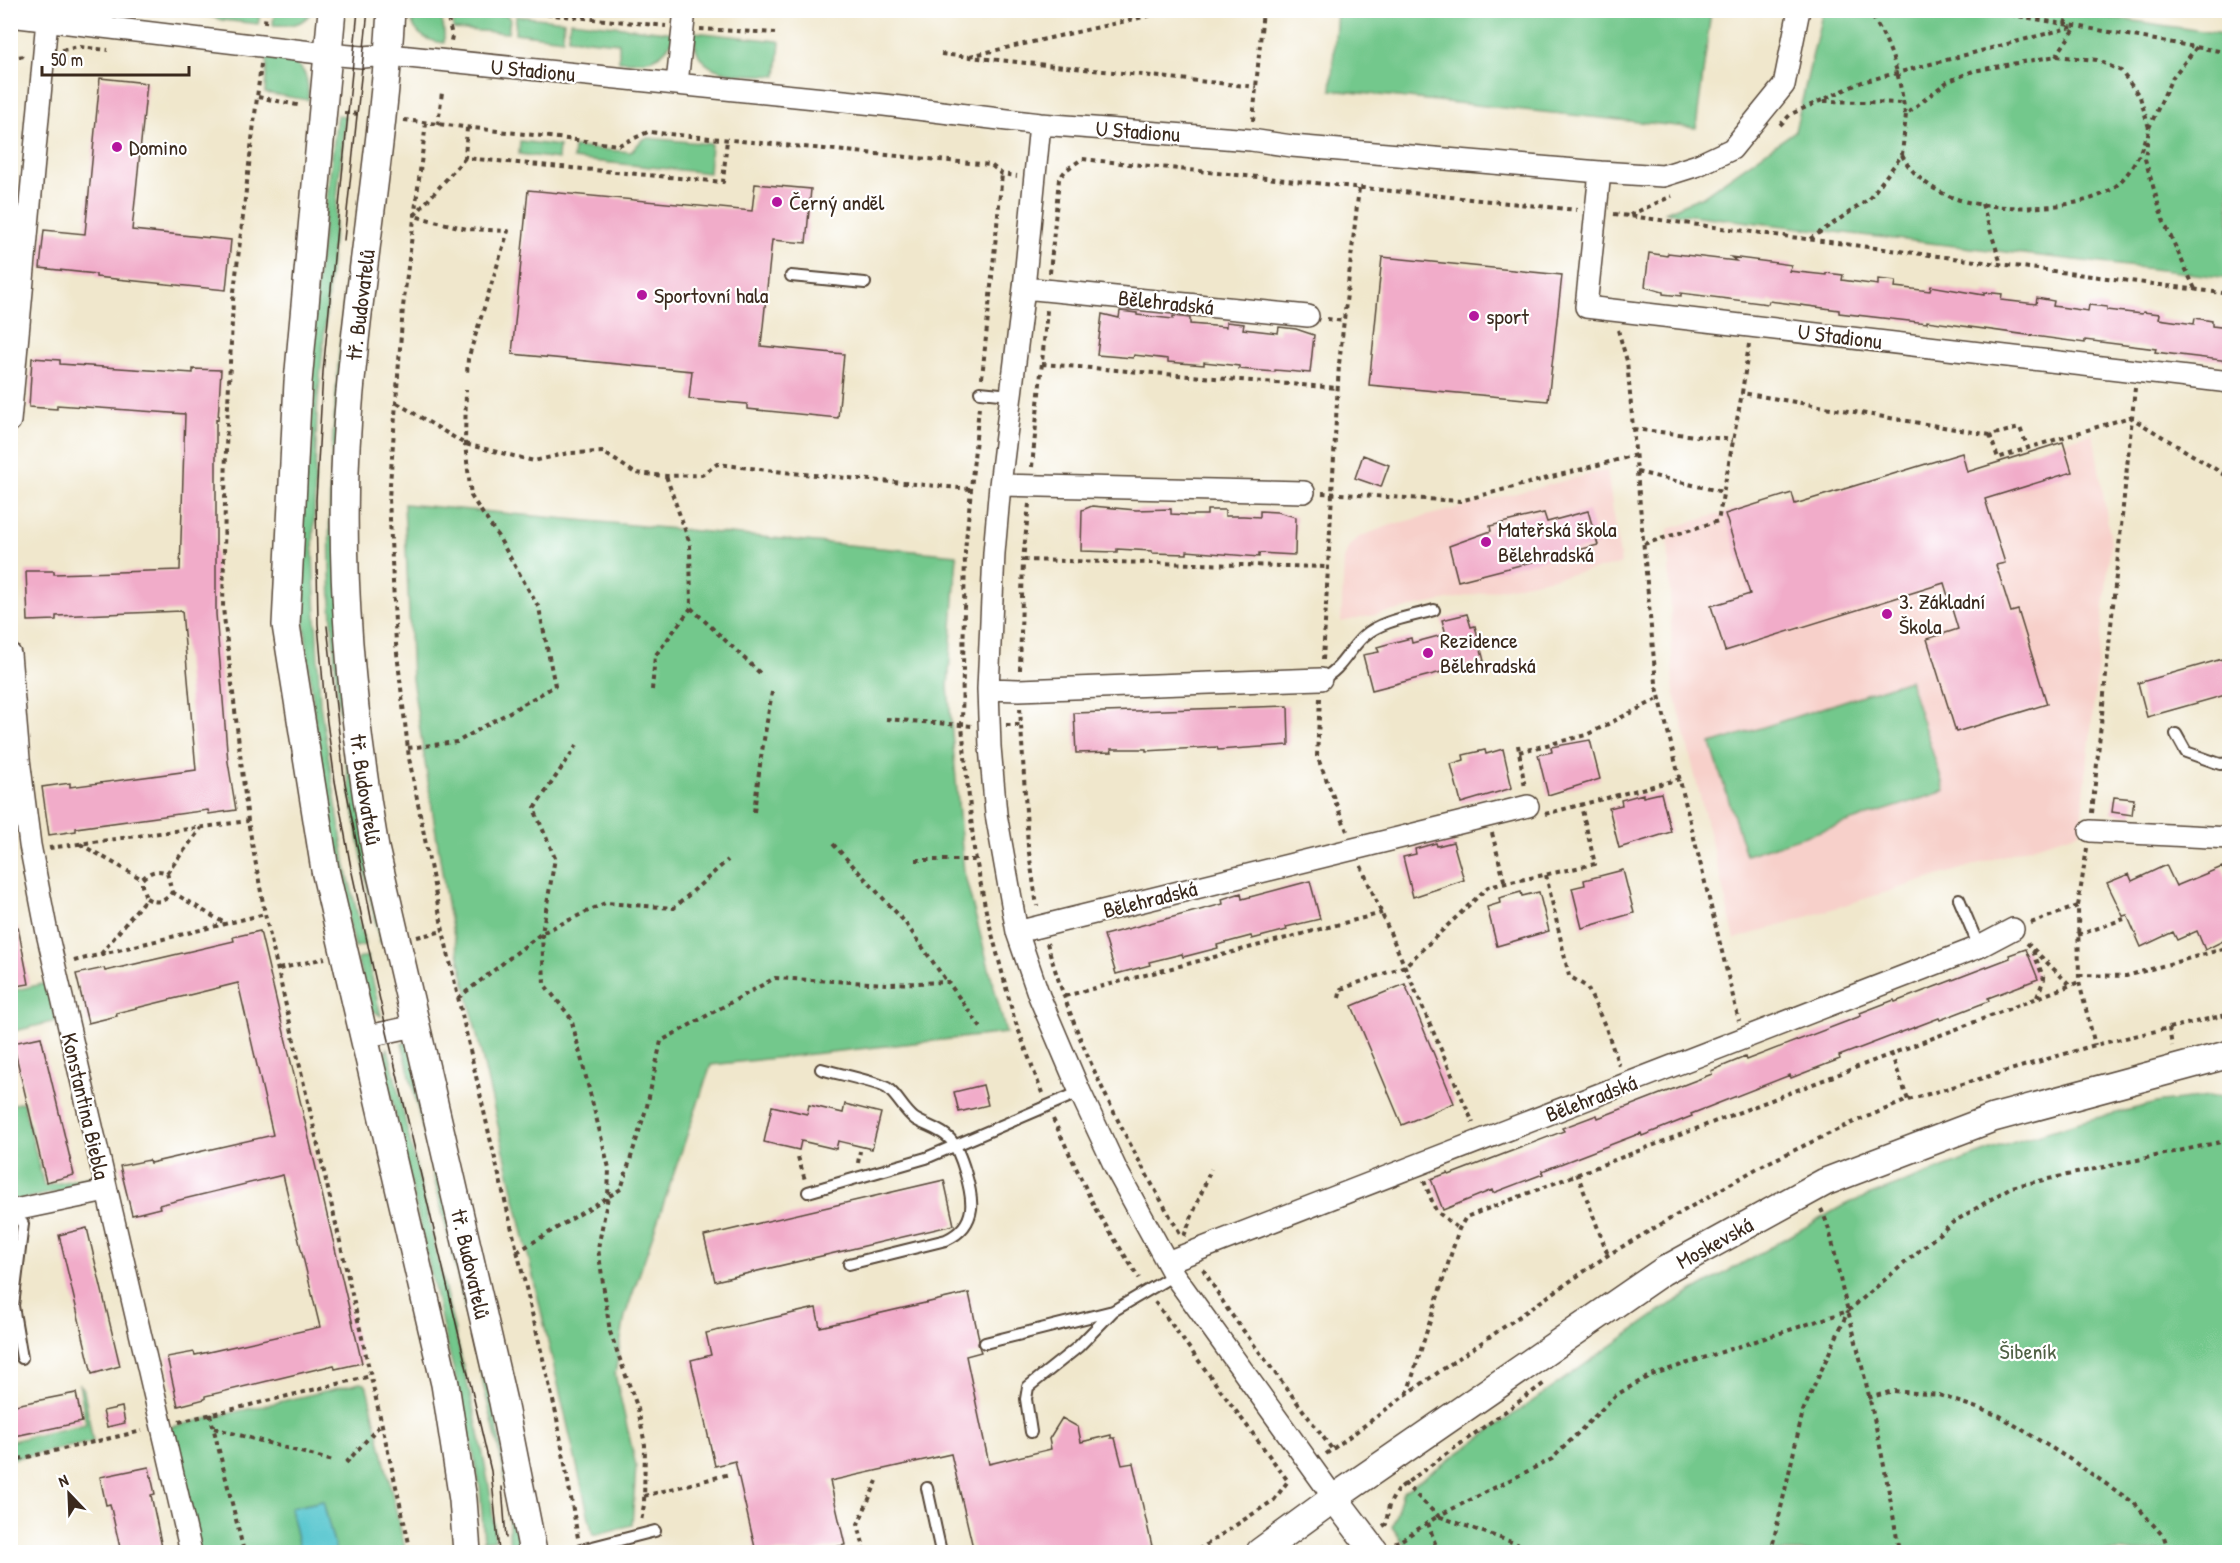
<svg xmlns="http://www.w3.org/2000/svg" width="2240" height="1563" viewBox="0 0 2240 1563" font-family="'Patrick Hand',sans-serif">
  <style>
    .built { fill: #f7d0ca }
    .green { fill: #73c88c; stroke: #577955; stroke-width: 1.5 }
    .water { fill: #5bc8d0; stroke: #4b7977; stroke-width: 1.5 }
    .building { fill: #f1acc9 }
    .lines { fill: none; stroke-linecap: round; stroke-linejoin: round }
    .service-casing { stroke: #564638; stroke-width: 14 }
    .minor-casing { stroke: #564638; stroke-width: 24 }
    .tertiary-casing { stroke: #564638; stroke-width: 30 }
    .path { stroke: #564638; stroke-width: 4; stroke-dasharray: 4.5 4.5; stroke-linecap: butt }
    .service { stroke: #fff; stroke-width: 10 }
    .minor { stroke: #fff; stroke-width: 21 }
    .tertiary { stroke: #fff; stroke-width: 27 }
    .tram { stroke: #3b2a1e; stroke-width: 1.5 }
    .poi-dot { fill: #b5179e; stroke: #fff; stroke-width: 2 }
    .labels { text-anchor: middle; stroke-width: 4.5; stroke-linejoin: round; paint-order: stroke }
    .street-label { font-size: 22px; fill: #3b2a1e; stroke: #fff }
    .poi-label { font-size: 22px; fill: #3b2a1e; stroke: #fff; text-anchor: start }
    .park-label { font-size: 22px; fill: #4f6144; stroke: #fff }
  </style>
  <rect width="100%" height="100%" fill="#fff"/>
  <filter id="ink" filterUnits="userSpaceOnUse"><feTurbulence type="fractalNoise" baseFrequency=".0167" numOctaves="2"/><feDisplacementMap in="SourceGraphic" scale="12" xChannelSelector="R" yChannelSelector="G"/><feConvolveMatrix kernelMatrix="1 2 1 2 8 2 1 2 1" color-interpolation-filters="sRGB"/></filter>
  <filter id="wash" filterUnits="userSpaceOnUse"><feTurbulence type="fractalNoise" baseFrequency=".008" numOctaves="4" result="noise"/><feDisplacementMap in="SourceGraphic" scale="24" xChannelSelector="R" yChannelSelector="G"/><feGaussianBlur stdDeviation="1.35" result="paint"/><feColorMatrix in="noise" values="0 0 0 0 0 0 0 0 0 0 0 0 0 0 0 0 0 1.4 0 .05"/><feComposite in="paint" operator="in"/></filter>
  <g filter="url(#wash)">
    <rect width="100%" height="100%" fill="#f0e7cc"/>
    <!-- built -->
    <path class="built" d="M2093,433L2111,542L2080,832L1735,939L1673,686L1668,529L1792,493L1796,504L1962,453L1968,471Z
      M1607,470L1621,564L1341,622L1344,560L1348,548L1359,537L1391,525Z"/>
    <!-- green -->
    <path class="green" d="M1823,10L2065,11L2229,35V278L1665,212L1703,196L1795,131Z
      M192,11L260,15L258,24L222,20Z
      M280,11V10L312,11C303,26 289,26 273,25L274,16Z
      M410,11H434L441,14L444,32V43C424,41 411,32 410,11Z
      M456,11L506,15L510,19L508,33L453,29L454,12Z
      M1337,11H1711L1696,128L1331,90Z
      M516,16L564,21L563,39L515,33Z
      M570,21L674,33C667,61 644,63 619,61V43L568,38Z
      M694,32L778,41L780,42L777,76C742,73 693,81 694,32Z
      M267,56C298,61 310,66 308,100L265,93Z
      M337,115L345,116L317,410L313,555L320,704L346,867L365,945L355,947L337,870L317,740L303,611L301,552L314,307Z
      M648,138L711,144L709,173L573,159L574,147L631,152L643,139Z
      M520,141L559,146L558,159L519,154Z
      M347,264L358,265L340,497L389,940L380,942C345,794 326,648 330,495C332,418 341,341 347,264Z
      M404,504L957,555L948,687L964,872L1006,1033L711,1065L625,1316L615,1374L636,1466L632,1525L593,1535L448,910L412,679Z
      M1909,680L1945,791L1746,855L1711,744Z
      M367,956L381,1016L371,1009L357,959Z
      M47,983L56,1021L11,1032V991Z
      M408,1042L468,1270L521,1552H510L508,1510L502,1463L402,1043Z
      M388,1048L479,1433L491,1497L495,1540L484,1541L480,1488L469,1431L443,1328L383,1058Z
      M2229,1095V1552H1410L1392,1527L1403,1492L1671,1304L1844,1205L1996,1148L2076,1123L2161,1102Z
      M23,1102L44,1186L92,1176L86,1185L11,1202L10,1105Z
      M79,1383L84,1391L93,1442L11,1459V1441L86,1424Z
      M360,1383L365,1384L367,1387L406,1552H197L167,1428Z"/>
    <!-- water -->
    <path class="water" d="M323,1501L336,1552H300L290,1508Z"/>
    <g id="blocks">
      <!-- building -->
      <path class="building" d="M100,78L147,83L132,230L231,240L226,290L96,277V274L40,268L44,230L85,234Z
        M755,184L811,189L806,243L772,240L761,346L844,354L838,418L747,409V404L689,399L692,371L512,354L528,190L752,211Z
        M1649,253L1667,256L1668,253L1736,261L1731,257L1792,265L1789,271L1826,275V273L1843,275L1842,280L1878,285V279L1896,281L1895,287L1930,291L1931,286L1984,295V292L2002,294L2001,300L2036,304L2037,298L2054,301L2053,306L2088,311L2089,305L2107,307V310L2142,314L2143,312L2160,314L2159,319L2194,324L2195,318L2212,321V326L2229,328V361L2155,352L2156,349L2085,340V343L1927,321V323L1891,319L1839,313V310L1769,301L1768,304L1681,293V296L1663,294V292L1645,287Z
        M1382,257L1562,275L1548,401L1369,385Z
        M1120,311L1137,313V315L1173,319V316L1190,318V324L1226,327V322L1244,324L1243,329L1278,333L1279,327L1296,329L1314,335L1310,373L1275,370V372L1239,369V366L1204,362V365L1168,362V359L1134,355L1133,358L1097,355L1102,314L1119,318Z
        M32,358L60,360V364L193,373V369L221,370L218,420L216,419V614L228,762L236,810L209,814L208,810L76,828V831L49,835L42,787L70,783V787L196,770L182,611L56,616V620L28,621L26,571H54V574L180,570L185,414L57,405V409L29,407Z
        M2063,442L2072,472L1985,499L2005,563L1996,565L2011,612L2018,610L2047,704L1956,732L1927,639L1958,629L1944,583L1725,651L1711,606L1750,594L1725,514L1792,493L1795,504L1962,453L1967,472Z
        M1363,455L1389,465L1381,487L1355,478Z
        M1092,506L1136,510L1171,509V514L1189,515H1207V510H1225V516H1243L1260,517V511L1277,512L1296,517L1295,555L1259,553V557L1187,551V554L1152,553V551L1117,549V552L1081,551L1082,510Z
        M1588,511L1598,545L1458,581L1449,546L1491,531L1490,526L1518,519L1544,513L1547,522Z
        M1467,614L1471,627L1475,626L1484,661L1372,690L1363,655L1379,652L1377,647L1395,642L1411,638L1412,643L1446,634L1442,620Z
        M2229,657V694L2147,717L2138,683Z
        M1288,706L1289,745L1218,750L1217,747L1146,751V749H1111L1112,752L1076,753L1074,713Z
        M1590,740L1600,779L1548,795L1538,755L1552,752L1551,747Z
        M1503,749L1512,788L1461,803L1451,764L1464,760L1463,755L1485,750L1486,754Z
        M1661,793L1671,832L1619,848L1609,808L1622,805L1621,800L1643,794V797Z
        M2114,797L2134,799L2132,815L2112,812Z
        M1453,842L1464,880L1413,897L1403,857L1416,854L1415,849L1436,843L1437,846Z
        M2166,865L2176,886L2222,867L2229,883V938L2205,950L2197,931L2177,940L2173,932L2141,947L2127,915L2123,916L2107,883L2129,874L2132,881Z
        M1623,870L1634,913L1582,928L1572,888L1585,885L1584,880Z
        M1310,881L1320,919L1286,927L1287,930L1252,939L1251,936L1217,945L1218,948L1183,957L1182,954L1149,962L1150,965L1116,974L1104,935L1223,904L1222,899L1241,893L1242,899Z
        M1521,892L1522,896L1539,892L1549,931L1497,946L1487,907L1500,903L1499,898Z
        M18,927L29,984L10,987V928Z
        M260,931L362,1363L335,1369L334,1365L205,1396V1399L178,1406L167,1357L194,1352L195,1355L320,1327L283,1175L159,1205L160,1208L132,1215L120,1166L149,1160L150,1163L273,1135L238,983L116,1013L117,1016L88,1023L76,974L104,968L105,971L234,941L233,937Z
        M2026,949L2038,979L1988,998L1989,1001L1940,1020L1939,1018L1839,1056L1840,1059L1791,1078L1790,1075L1691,1114L1692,1116L1642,1136L1641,1133L1542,1171L1543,1174L1493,1193L1492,1190L1443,1210L1431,1179L1448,1173L1449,1175L1564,1131L1562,1128L1597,1115L1598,1118L1712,1074L1711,1071L1745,1057L1746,1060L1861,1016L1860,1013L1894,1000L1895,1002L2010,958L2009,955Z
        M1405,984L1454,1103L1402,1125L1352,1006Z
        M41,1037L74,1175L46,1182L13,1043Z
        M983,1085L988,1105L959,1112L954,1092Z
        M845,1104L881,1113L872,1149L838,1141L836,1149L801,1141L799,1150L764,1142L772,1106L807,1114L809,1105L843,1113Z
        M944,1180L954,1225L715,1281L704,1236Z
        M87,1228L120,1366L92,1374L59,1235Z
        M969,1293L979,1339L978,1344L981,1352L966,1356L989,1464L1051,1449L1049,1439L1062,1418L1078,1427L1081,1442L1111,1435V1438H1115L1122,1465L1133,1463L1152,1546L1137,1550L1138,1552H974L951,1454L830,1481L845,1545L810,1552H756L735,1461L715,1466L691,1360L711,1355L706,1333L816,1308L820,1327Z
        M76,1393L82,1422L10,1437V1406Z
        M122,1407L125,1423L107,1427L103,1411Z
        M149,1467L155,1494L151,1495L163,1552H121L110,1504L106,1505L100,1477Z"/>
    </g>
  </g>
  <g filter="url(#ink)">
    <use href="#blocks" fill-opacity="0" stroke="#564638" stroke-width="1.5"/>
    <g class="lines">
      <!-- service casing -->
      <g class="service-casing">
        <path id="service" d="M791,276L865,283
          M980,392L1011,395
          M1321,679C1341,671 1348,650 1364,636C1382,620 1411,617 1434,610
          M2176,734L2186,752L2220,764L2230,763
          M1959,899L1979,947
          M821,1069C834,1073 878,1082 887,1088C898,1096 903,1110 915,1119C926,1126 941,1129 950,1139C961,1151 973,1193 971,1209C969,1224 959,1234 946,1240L849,1264
          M808,1192L926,1158L1080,1092
          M12,1211L23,1224L13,1306L22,1358
          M985,1343L1113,1311
          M1031,1432L1026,1399L1028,1387L1078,1347L1113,1311L1174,1275
          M927,1488L941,1552
          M573,1552L655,1531"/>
      </g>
      <!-- minor casing -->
      <g class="minor-casing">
        <path id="minor" d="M10,16L328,54L362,57L389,55L884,105L1040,124L1251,140L1292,146L1600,172L1663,176L1698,165L1732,149L1784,85L1799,10
          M677,83L685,10
          M1040,124L1024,288L1000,485L994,553L988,689L990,747L996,814L1017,932L1039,996L1080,1092L1117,1171L1174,1275L1334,1498
          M1600,172L1586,307L2230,382
          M1024,288L1308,316
          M10,421L47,20
          M1000,485L1304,492
          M10,654L19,759L30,845L47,933L191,1552
          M988,689L1019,690L1321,679
          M2090,831L2230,838
          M1017,932L1528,806
          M364,1037L415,1026
          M10,1211L106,1191
          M1167,1262L1979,947L2013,929"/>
      </g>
      <!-- tertiary casing -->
      <g class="tertiary-casing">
        <g id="tertiary">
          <path d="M332,10L298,382L286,625L325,870L445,1384L463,1500L467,1552"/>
          <path id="s1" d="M391,10C383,157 354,301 346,447C339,582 352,716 375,848L503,1402L533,1552"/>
          <path d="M1334,1498L1375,1552"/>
          <path id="s2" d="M1260,1552L1334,1498L1663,1271L1825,1182L1993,1118L2230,1054"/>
        </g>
      </g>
      <!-- path -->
      <path class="path" d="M446,10L452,36L451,41
        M502,10L666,26
        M1867,10C1891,40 1900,77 1905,114
        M1984,10L2230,53
        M2223,10L2230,12
        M265,23L266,10
        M2065,24L2069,10
        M700,29L775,33
        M62,50L80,47L108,50
        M941,54L1256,87
        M970,56L1175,10
        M2056,56L2076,27
        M10,58L25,56
        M261,64L233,300L226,447L223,608L248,821L265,914L411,1552
        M258,97L302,106
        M1824,101L1904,103
        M344,113L361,114
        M404,120L619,145L648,132L991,165L1002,174L1017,176
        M1253,121L1263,10
        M426,123L403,307L389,498L396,644L409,758L443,931L490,1138L556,1413L578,1538
        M438,125L442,92
        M1780,125L1791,114L1862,82L2076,26
        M467,128L465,158L723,182L727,139
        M2149,128L2172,78L2197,47
        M1902,155C1912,176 1935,192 1957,199C1995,212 2087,212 2117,185C2131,172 2140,156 2145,138
        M465,158L414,216L467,229L508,231L468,359L467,374
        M1982,204L2001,264
        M1614,214L2230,294
        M1630,215L1672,196
        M1810,239L1869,199L1902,155L1906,114L1947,82L1973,71L2056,56L2097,60L2121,71L2140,97L2149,128L2145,159L2163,220L2195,289
        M1050,273L1059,179L1066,170L1082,159L1577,210
        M1327,319L1344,321
        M1618,330L1627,361L1656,683L1739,1021
        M1749,344L1742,393L1990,435L2020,428L2028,448L2130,417L2230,478
        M1042,364L1338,388
        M982,378L1002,174
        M397,403L465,444L534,461L568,453L603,452L635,473L666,476L702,475L717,464L792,473L971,489
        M979,407L965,551L962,726L974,849L986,911L1014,1018L1042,1093
        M1633,429L1733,440
        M1990,435L1998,458L2028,448
        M1032,467L1047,310
        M1637,472L1723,492
        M1322,493L1460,501L1636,455
        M1644,544L1718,521L1742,393
        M1023,560L1328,567
        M691,608L763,676
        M1323,660L1339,364L1359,188
        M1020,670L1023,560L1029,504
        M652,690L655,656L691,608L690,544L666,476
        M1320,698L1317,756L1347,831
        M1020,708L1028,846L1037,906
        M886,719L972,726
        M1006,725H1021
        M577,745L534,809L555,858L542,933L544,984L571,1018L609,1168L608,1197L598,1248L610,1332L638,1409L645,1445L644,1505L641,1521
        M1518,745L1525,788
        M408,748L457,742L555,686L539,608L499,538L471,496L465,444L466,390
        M1519,752L1586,735L1660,698
        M754,812L761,757L772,692
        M2092,813L2135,388
        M1545,814L1680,779
        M1492,833L1505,884
        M80,844L142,879
        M833,844L904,921L947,982
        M49,848L248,821
        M2087,848L2078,906L2079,982L2095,1045
        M916,860H976
        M1361,866L1473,1123
        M167,873L201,828
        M1546,875L1569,976L1587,987L1606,1028L1619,1066
        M172,892L226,924
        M2031,923L2078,906
        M2078,935L2124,919
        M417,937L443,931
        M1047,943C1076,1046 1127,1143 1181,1235
        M2027,943L2070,985
        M2033,951L2044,979L2037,997
        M101,954L146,898C156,904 166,902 172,892L167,873C157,869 151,871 142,879V886L146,898
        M74,961L265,914
        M279,969L325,958
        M2079,975L2126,976L2230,947
        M1065,996L1382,913
        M458,998L542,933L605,903L674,908L728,860
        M1339,998L1341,989L1405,966L1488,887L1595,864L1581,806
        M2169,1028L2172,1046
        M1891,1053L1908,1100
        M1053,1119L1096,1210L1139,1278
        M798,1157L805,1180
        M858,1163L860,1151
        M1577,1173L1608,1255
        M1424,1181L1436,1211L1459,1229
        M1821,1209C1832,1231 1837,1267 1843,1292C1866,1378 1886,1465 1899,1552
        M1184,1236L1211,1169
        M517,1252L621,1189L647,1106L661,1041L775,978L888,984L948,982L981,1028
        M1203,1269L1228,1310L1332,1449
        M1155,1302L1288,1481L1274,1500L1195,1552
        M1407,1394L1459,1229L1466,1217L2079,982
        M1868,1398L1893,1391L1939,1395L2000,1416L2071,1460L2134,1503L2164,1537L2169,1552
        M210,1414L244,1552
        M179,1422L371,1376
        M214,1428L333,1461
        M1326,1454L1407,1394L1608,1255L1761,1166L1854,1122L1908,1100L2095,1045L2230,1014
        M10,1461L142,1431
        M346,1463L381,1424
        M1404,1483L1438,1516L1552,1459L1616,1395L1651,1375L1848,1311L1952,1223L2011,1187L2230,1140
        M644,1496L730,1474
        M1428,1523L1438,1552
        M1383,1526L1386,1524L1389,1505L1398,1489L1546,1382
        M1396,1540L1397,1543L1438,1516L1540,1552
        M865,1552L858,1524L877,1481
        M1771,1552L1803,1411L1848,1311"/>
      <!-- service -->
      <use href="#service" class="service"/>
      <!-- minor -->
      <use href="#minor" class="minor"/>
      <!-- tertiary -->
      <use href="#tertiary" class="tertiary"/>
      <!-- tram -->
      <path class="tram" d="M358,10L323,372L316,500L318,624L325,707L335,781L351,868L387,1032L491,1471L499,1552
        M344,240L368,10
        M327,626L344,778L372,923
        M502,1487L506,1538"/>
    </g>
  </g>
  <!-- markers -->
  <g class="poi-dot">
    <circle cx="117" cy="147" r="6"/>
    <circle cx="777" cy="202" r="6"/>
    <circle cx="642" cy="295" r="6"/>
    <circle cx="1474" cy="316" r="6"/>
    <circle cx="1486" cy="542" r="6"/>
    <circle cx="1887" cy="614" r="6"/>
    <circle cx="1428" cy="653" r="6"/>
  </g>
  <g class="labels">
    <!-- street labels -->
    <g class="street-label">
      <text transform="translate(533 70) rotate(5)" y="8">U Stadionu</text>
      <text transform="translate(1138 131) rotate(4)" y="8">U Stadionu</text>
      <text transform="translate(1166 302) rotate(6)" y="8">Bělehradská</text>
      <text transform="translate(360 305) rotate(-83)" y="8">tř. Budovatelů</text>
      <text transform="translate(1840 336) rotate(7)" y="8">U Stadionu</text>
      <text dy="8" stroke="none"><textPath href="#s1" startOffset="783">tř. Budovatelů</textPath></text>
      <text transform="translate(1150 899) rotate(-14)" y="8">Bělehradská</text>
      <text transform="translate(1591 1098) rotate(-21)" y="8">Bělehradská</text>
      <text transform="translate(86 1106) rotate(77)" y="8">Konstantina Biebla</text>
      <text dy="8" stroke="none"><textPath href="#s2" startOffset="550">Moskevská</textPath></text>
      <text dy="8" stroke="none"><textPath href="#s1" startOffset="1269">tř. Budovatelů</textPath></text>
    </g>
    <!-- poi labels -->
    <g class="poi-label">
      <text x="129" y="155">Domino</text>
      <text x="789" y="210">Černý anděl</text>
      <text x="654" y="303">Sportovní hala</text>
      <text x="1486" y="324">sport</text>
      <text x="1498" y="537">Mateřská škola<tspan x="1498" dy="25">Bělehradská</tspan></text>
      <text x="1899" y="609">3. Základní<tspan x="1899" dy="25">Škola</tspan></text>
      <text x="1440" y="648">Rezidence<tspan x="1440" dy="25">Bělehradská</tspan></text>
    </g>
    <!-- park labels -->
    <g class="park-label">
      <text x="2028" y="1359">Šibeník</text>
    </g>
  </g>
  <!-- margin -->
  <rect width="2240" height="1563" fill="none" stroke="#fff" stroke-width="36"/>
  <!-- north arrow -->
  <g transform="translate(69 1494) rotate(337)" stroke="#ffffff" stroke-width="4.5" paint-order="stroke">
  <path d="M0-4.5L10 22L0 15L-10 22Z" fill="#3b2a1e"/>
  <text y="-9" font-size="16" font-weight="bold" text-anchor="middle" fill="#3b2a1e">N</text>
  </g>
  <!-- scale -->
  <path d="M42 66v9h147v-9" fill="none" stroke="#3b2a1e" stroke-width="3"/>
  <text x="51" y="66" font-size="18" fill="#3b2a1e" stroke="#ffffff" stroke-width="4.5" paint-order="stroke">50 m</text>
</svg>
